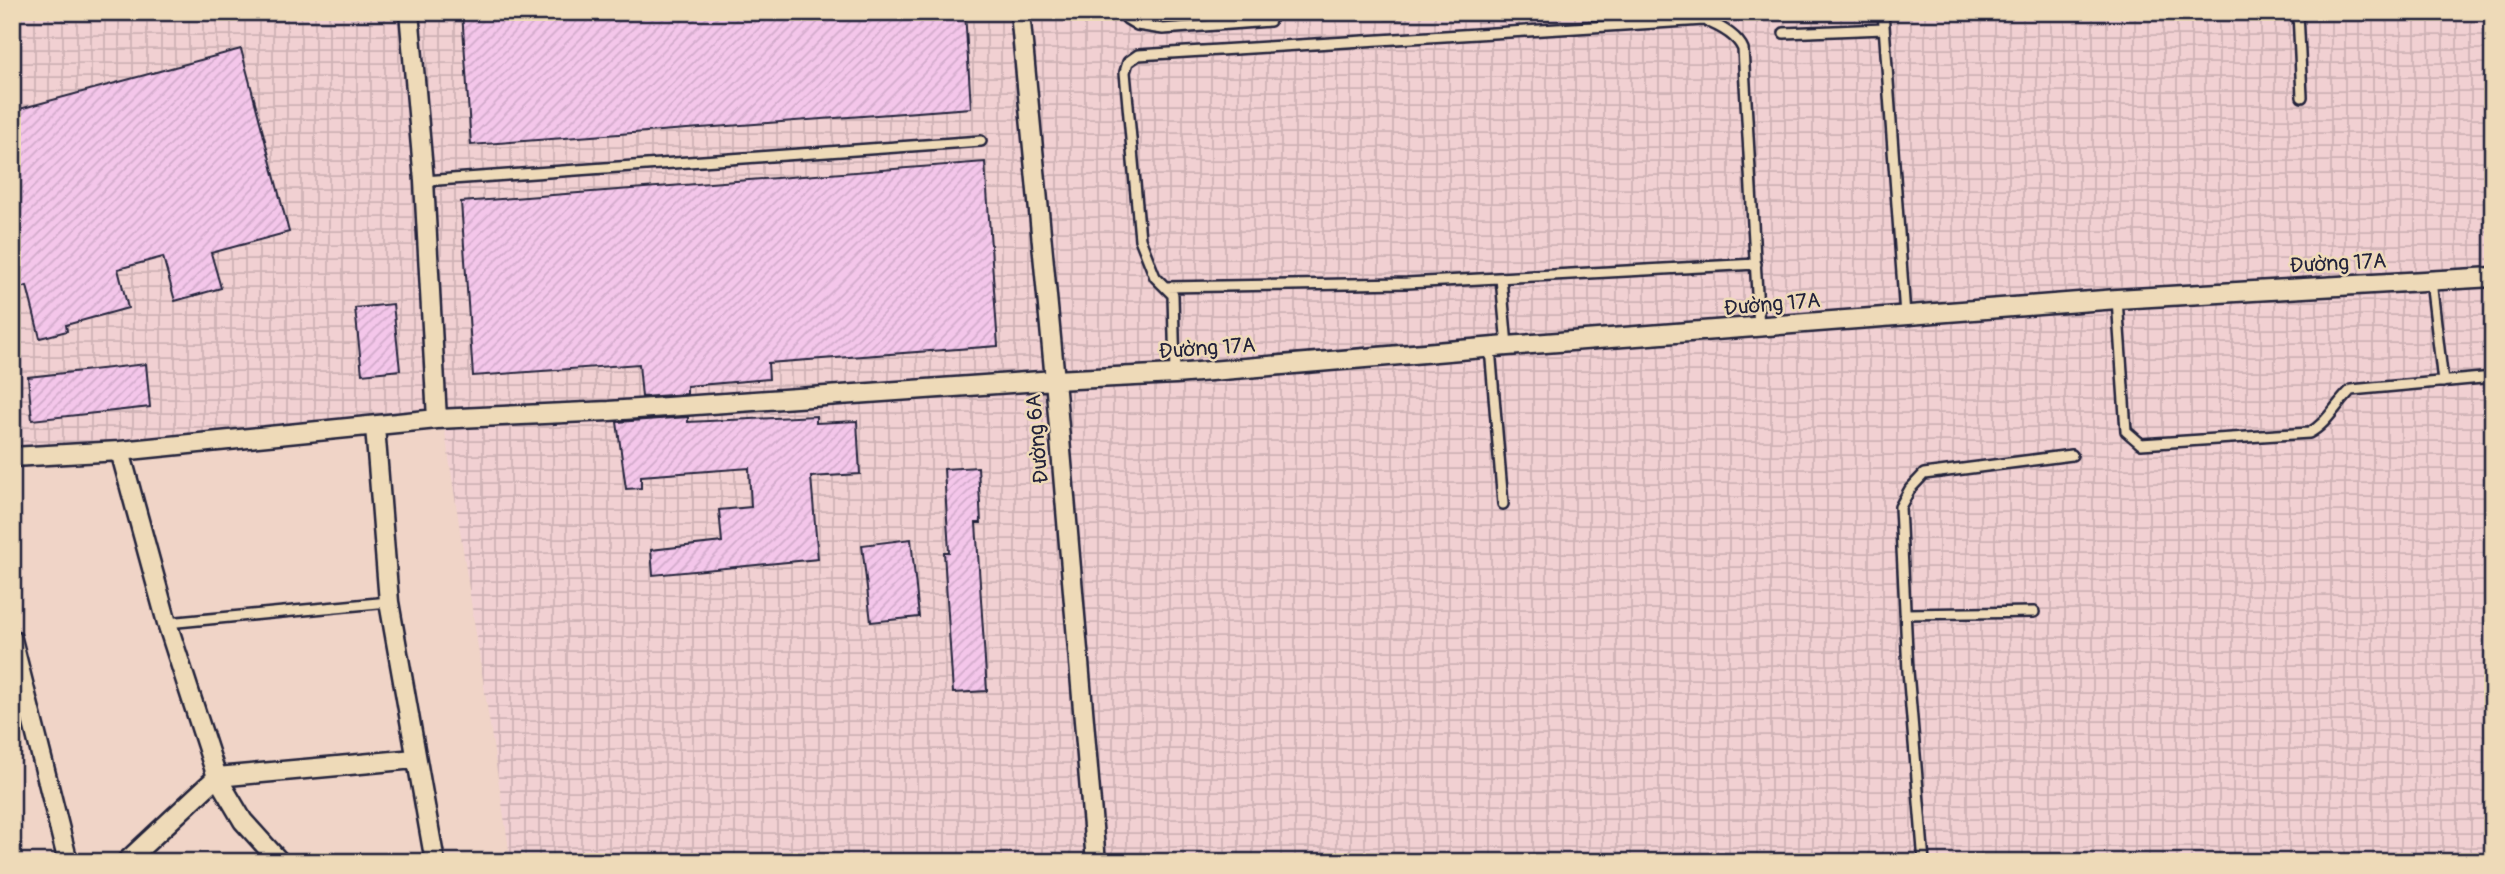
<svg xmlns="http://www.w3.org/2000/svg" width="2505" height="874" viewBox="0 0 2505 874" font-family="Pangolin,sans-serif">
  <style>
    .industrial { fill: url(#industrial-grid) }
    .building { fill: url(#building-hatch); stroke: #22223b; stroke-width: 2 }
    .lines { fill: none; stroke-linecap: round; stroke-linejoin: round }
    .lane-casing { stroke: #22223b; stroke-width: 14 }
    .street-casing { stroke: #22223b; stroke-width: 23 }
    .lane { stroke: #eedab8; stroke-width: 9 }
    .street { stroke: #eedab8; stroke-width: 18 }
    .labels { text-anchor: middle; stroke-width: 5; stroke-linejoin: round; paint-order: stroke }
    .street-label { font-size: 21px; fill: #22223b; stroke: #eedab8 }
  </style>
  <defs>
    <pattern id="industrial-grid" width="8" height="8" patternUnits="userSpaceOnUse" patternTransform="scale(1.75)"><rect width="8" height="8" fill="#f1d0d2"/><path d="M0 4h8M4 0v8" fill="none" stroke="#ceb2b5"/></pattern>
    <pattern id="building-hatch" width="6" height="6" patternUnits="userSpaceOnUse" patternTransform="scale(1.75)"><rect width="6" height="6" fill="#f4c6ea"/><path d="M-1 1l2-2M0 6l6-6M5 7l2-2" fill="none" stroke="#d1aaca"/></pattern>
  </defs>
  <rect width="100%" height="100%" fill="#f0d4c7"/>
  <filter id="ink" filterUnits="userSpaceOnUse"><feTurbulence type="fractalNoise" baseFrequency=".0143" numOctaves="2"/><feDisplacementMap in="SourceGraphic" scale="14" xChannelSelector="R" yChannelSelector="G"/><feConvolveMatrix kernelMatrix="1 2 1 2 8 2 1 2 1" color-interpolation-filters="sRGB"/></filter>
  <g filter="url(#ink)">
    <!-- industrial -->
    <path class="industrial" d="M12,12H402L417,183L430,413L117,444L12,450Z
      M416,12H2493V862H511L444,426Z"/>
    <!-- building -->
    <path class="building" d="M462,12H965L971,108L471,145Z
      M241,49L289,232L211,253L221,288L175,301L163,257L118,269L128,308L66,325L67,331L40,338L27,286L12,290V111Z
      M985,162L998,346L768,363L769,379L687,386V394L642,397L639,364L473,376L461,202Z
      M393,304L400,370L362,374L355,308Z
      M146,364L150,407L32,420L28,377Z
      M816,416V423L857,421L860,474L811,477L818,559L653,575L651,550L722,542L719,510L751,507L749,468L641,476V488L626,489L617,422L688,417V422Z
      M978,467L981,523H976L987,691L953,693L944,552H949L944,469Z
      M911,539L919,617L871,622L862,545Z"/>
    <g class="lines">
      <!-- lane casing -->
      <g class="lane-casing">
        <path id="lane" d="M1122,12L1127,19L1137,25L1163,29L1270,21
          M1883,12L1905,315
          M2298,12L2302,97
          M1387,13L1401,12
          M1784,33L1884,29
          M424,181L981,141
          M1501,278L1507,346
          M2431,281L2443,382
          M1167,287L1407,283L1756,264
          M2117,299L2126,431L2141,444L2309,433C2327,424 2336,404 2351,390L2493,377
          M1490,348L1503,504
          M1175,374L1173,295L1155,277L1140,239L1125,72L1128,62L1138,55L1704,20C1717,25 1737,35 1743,49L1759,328
          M1906,614L2034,612
          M167,623L389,602
          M1924,862L1908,671L1900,507L1910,489L1924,474L2072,455"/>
      </g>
      <!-- street casing -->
      <g class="street-casing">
        <path id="street" d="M409,12L424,181L437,419
          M1020,12L1055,380L1096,862
          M375,427L389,602L435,862
          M120,451L167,623L217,777L243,821L280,862
          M12,457L120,451L437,419L609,411L1055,380L1175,374L1507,346L2117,299L2493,277
          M12,639L68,862
          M126,862L217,777L415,759"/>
      </g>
      <!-- lane -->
      <use href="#lane" class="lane"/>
      <!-- street -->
      <use href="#street" class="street"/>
    </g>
  </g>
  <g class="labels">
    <!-- street labels -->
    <g class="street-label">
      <text transform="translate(2338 263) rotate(-3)" y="7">Đường 17A</text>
      <text transform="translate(1772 304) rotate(-5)" y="7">Đường 17A</text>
      <text transform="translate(1207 348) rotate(-4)" y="7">Đường 17A</text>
      <text transform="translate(1037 439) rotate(-95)" y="7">Đường 6A</text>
    </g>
  </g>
  <!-- margin -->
  <rect width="2505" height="874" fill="none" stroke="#eedab8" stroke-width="42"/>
  <rect x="21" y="21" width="2463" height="832" fill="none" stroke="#22223b" stroke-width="2.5" filter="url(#ink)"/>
</svg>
